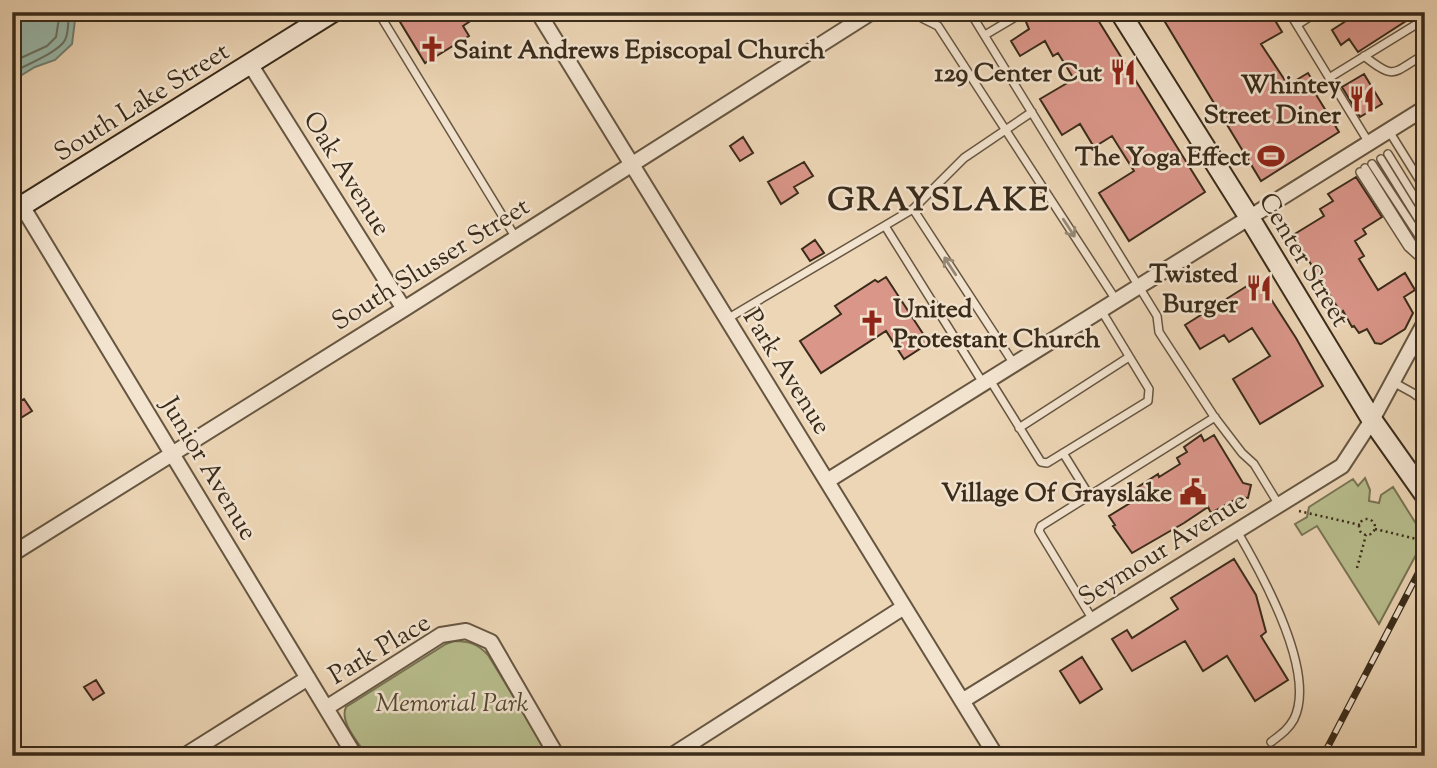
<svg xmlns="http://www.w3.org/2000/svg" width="1437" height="768" viewBox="0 0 1437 768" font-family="'Sorts Mill Goudy',serif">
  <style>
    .green { fill: #b8be8e; stroke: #787454; stroke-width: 2 }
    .water { fill: #99b9ac; stroke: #738072; stroke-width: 2 }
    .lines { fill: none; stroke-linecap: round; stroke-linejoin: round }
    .shore { stroke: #697263; stroke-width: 2 }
    .building { fill: #db968a; stroke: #392b1a; stroke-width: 2 }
    .lane-casing { stroke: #665641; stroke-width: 10 }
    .street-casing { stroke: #665641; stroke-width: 18 }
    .secondary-casing { stroke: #392b1a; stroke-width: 23 }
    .path { stroke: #392b1a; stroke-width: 2.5; stroke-dasharray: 2 3.5; stroke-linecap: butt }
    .lane { stroke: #f3e4d0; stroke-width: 7 }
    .street { stroke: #f3e4d0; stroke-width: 14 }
    .secondary { stroke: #f3e4d0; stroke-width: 19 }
    .rail-casing { stroke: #392b1a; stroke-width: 7 }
    .rail { stroke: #f3e4d0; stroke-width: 4.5; stroke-dasharray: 13; stroke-linecap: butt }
    .oneway { stroke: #968875 }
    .labels { text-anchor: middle; stroke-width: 5; stroke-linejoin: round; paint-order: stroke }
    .poi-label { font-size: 26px; font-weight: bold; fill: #392b1a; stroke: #f3e4d0; text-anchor: end }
    .street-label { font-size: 26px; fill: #392b1a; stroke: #f3e4d0 }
    .park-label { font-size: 26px; font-style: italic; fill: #524831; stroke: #f3e4d0 }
    .district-label { font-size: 33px; font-weight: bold; letter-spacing: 2px; fill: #392b1a; stroke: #f3e4d0 }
  </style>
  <rect width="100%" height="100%" fill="#edd6b6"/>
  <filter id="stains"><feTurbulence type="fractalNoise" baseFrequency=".00286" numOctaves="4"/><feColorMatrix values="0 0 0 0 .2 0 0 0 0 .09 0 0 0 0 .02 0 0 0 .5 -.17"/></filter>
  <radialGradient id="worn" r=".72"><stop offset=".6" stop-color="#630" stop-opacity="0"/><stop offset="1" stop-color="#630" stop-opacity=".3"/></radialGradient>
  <!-- green -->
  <path class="green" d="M1365,478L1370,490L1369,501L1379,503L1381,495L1393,487L1425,538L1379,624L1317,526L1302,535L1295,524L1307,517L1309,507L1353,479L1358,486Z
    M454,641C469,641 478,644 488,655L550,756H367C359,743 339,722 346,707L446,644Z"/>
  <!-- water -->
  <path class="water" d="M12,12H76L72,44L55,60L35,67L12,81Z"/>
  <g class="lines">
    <!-- shore -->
    <path class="shore" d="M12,62L47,46L56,37L60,12
      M12,73C25,65 59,52 65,40C69,33 68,20 69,12"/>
  </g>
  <!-- building -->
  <path class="building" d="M394,12H484L463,26L469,36L425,63Z
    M1022,12H1093L1205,192L1129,241L1099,193L1134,171L1112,136L1094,147L1080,124L1062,135L1040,99L1074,79L1058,53L1053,56L1045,41L1020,56L1011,41L1029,29Z
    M1159,12H1270L1282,32L1261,44L1288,85L1308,73L1319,91L1315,93L1339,132L1261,181Z
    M1360,12H1420L1358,52L1349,39L1341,45L1332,30Z
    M1364,74L1382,104L1360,117L1342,87Z
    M743,137L753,153L740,161L730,146Z
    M804,162L813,176L794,187L798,193L781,204L768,182Z
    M1356,177L1382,217L1363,229L1366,234L1355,241L1364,256L1359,259L1378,290L1405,273L1415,290L1404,297L1413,313L1405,329L1381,344L1375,343L1367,329L1359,333L1354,326L1352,327L1343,311L1341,313L1293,235L1324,216L1320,209L1333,201L1328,194Z
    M815,240L824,253L810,261L802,249Z
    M886,277L929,343L904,359L886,331L821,373L800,341L841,314L835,306L875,280L878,282Z
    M1258,279L1296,338L1323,386L1260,424L1233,379L1270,356L1252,328L1229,342L1224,335L1200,349L1185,325Z
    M24,399L32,411L19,419L12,406Z
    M1201,435L1204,441L1214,435L1243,483L1251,485L1248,498L1240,497L1211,513L1208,507L1184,523L1132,553L1113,526L1115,525L1109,516L1135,500L1132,494L1140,489L1138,487L1158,474L1159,477L1180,464L1177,458L1187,452L1184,447Z
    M1234,559L1256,595L1266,632L1261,636L1288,680L1255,701L1227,656L1203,671L1185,641L1132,671L1112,639L1127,630L1132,638L1178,609L1171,598Z
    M1082,657L1102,689L1080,703L1060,671Z
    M96,680L104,693L93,700L84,687Z"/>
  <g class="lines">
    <!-- lane casing -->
    <g class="lane-casing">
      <path id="lane" d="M378,12L516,238
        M918,12L922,18L938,26L1116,300
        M970,12L1157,316L1159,332L1213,415L1242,453L1254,464L1279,505
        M1289,12L1369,143
        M1297,25L1317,12
        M985,35L1017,16
        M1364,56C1396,81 1392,73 1425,54
        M1329,78L1425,19
        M1389,131L1425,189
        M1388,154L1425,214
        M1381,159L1425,230
        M1372,164L1425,245
        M1365,168L1412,243L1421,251
        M1360,172L1408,247L1418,256L1425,255
        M913,209L1014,364
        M885,226L983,383
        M727,319L913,209L964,158L1032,112
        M1410,350L1425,358
        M990,380L1041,462L1047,463L1148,401L1149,389L1101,310
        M1393,382L1413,393L1425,402
        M1019,428L1129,357
        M1063,453L1089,495
        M1237,531C1262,574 1317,672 1294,719C1288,730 1280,735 1271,742
        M1093,620L1039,531L1041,526L1215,417"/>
    </g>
    <!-- street casing -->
    <g class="street-casing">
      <path id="street" d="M538,12L996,756
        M250,64L404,309
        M22,206L355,756
        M827,481L1425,108
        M12,554L404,309L872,12
        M962,701L1342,466L1372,420L1425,322
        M326,708L441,635L466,631L491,642L557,756
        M184,756L308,678
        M671,756L904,607"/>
    </g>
    <!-- secondary casing -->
    <g class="secondary-casing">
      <path id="secondary" d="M1120,12L1249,217L1372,420L1425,495
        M12,212L333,12"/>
    </g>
    <!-- path -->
    <path class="path" d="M1299,511L1360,525
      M1359 527a8 8 0 1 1 16 0a8 8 0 1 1-16 0Z
      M1375,529L1425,541
      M1357,568L1366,535"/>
    <!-- lane -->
    <use href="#lane" class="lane"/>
    <!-- street -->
    <use href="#street" class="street"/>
    <!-- secondary -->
    <use href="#secondary" class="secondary"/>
    <!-- rail casing -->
    <g class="rail-casing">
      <path id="rail" d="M1323,756L1425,560"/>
    </g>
    <!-- rail -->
    <use href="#rail" class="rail"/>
  </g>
  <!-- one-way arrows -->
  <defs><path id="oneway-shaft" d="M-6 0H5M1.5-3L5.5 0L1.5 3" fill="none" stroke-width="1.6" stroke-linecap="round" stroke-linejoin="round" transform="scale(1.75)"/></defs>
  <g class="oneway">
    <use href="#oneway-shaft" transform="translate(1069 228) rotate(57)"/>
    <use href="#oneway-shaft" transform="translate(950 266) rotate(-123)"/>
  </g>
  <!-- icons -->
  <defs>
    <g id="church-bare" transform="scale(2.1)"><path d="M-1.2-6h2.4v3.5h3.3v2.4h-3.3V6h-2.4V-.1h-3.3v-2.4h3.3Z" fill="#8f2418" stroke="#f3e4d0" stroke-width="2.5" paint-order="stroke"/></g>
    <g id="restaurant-bare" transform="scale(2.1)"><path d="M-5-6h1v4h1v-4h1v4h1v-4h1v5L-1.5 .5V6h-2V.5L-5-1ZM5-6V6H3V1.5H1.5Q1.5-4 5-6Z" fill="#8f2418" stroke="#f3e4d0" stroke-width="2.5" paint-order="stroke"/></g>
    <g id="stadium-bare" transform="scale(2.1)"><path d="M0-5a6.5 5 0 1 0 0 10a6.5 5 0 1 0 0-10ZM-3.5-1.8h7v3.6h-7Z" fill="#8f2418" stroke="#f3e4d0" stroke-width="2.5" paint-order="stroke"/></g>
    <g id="civic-bare" transform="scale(2.1)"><path d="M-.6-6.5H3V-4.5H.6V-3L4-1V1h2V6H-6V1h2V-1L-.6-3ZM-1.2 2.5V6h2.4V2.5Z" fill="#8f2418" stroke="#f3e4d0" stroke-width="2.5" paint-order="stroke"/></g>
  </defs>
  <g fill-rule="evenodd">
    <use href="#church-bare" x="432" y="49"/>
    <use href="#restaurant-bare" x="1123" y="72"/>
    <use href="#restaurant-bare" x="1362" y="99"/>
    <use href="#stadium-bare" x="1271" y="156"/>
    <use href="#restaurant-bare" x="1259" y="288"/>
    <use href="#church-bare" x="872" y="323"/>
    <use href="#civic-bare" x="1193" y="492"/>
  </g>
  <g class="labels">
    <!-- poi labels -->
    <g class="poi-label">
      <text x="453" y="58" text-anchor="start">Saint Andrews Episcopal Church</text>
      <text x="1102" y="81">129 Center Cut</text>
      <text x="1341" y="93">Whintey<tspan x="1341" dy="30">Street Diner</tspan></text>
      <text x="1250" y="165">The Yoga Effect</text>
      <text x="1238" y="282">Twisted<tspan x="1238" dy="30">Burger</tspan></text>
      <text x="893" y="317" text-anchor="start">United<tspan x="893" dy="30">Protestant Church</tspan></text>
      <text x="1172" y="501">Village Of Grayslake</text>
    </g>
    <!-- street labels -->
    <g class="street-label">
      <text transform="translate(141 101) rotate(-32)" y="9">South Lake Street</text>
      <text transform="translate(348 173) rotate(58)" y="9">Oak Avenue</text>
      <text transform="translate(1305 259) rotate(59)" y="9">Center Street</text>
      <text transform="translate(430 263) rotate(-32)" y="9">South Slusser Street</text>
      <text transform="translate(788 371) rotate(58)" y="9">Park Avenue</text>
      <text transform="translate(210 468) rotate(59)" y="9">Junior Avenue</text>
      <text transform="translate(1162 548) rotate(-32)" y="9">Seymour Avenue</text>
      <text transform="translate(379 648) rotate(-31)" y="9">Park Place</text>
    </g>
    <!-- park labels -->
    <g class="park-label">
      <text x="452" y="711">Memorial Park</text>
    </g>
    <!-- district labels -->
    <g class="district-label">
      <text x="939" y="210">GRAYSLAKE</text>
    </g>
  </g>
  <!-- margin -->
  <rect width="1437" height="768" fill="none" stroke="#edd6b6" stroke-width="42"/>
  <rect x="14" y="14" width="1409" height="740" fill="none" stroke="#392b1a" stroke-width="3.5"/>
  <rect x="21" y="21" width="1395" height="726" fill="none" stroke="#392b1a" stroke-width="2"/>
  <rect width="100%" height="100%" filter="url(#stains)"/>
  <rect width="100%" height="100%" fill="url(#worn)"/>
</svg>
